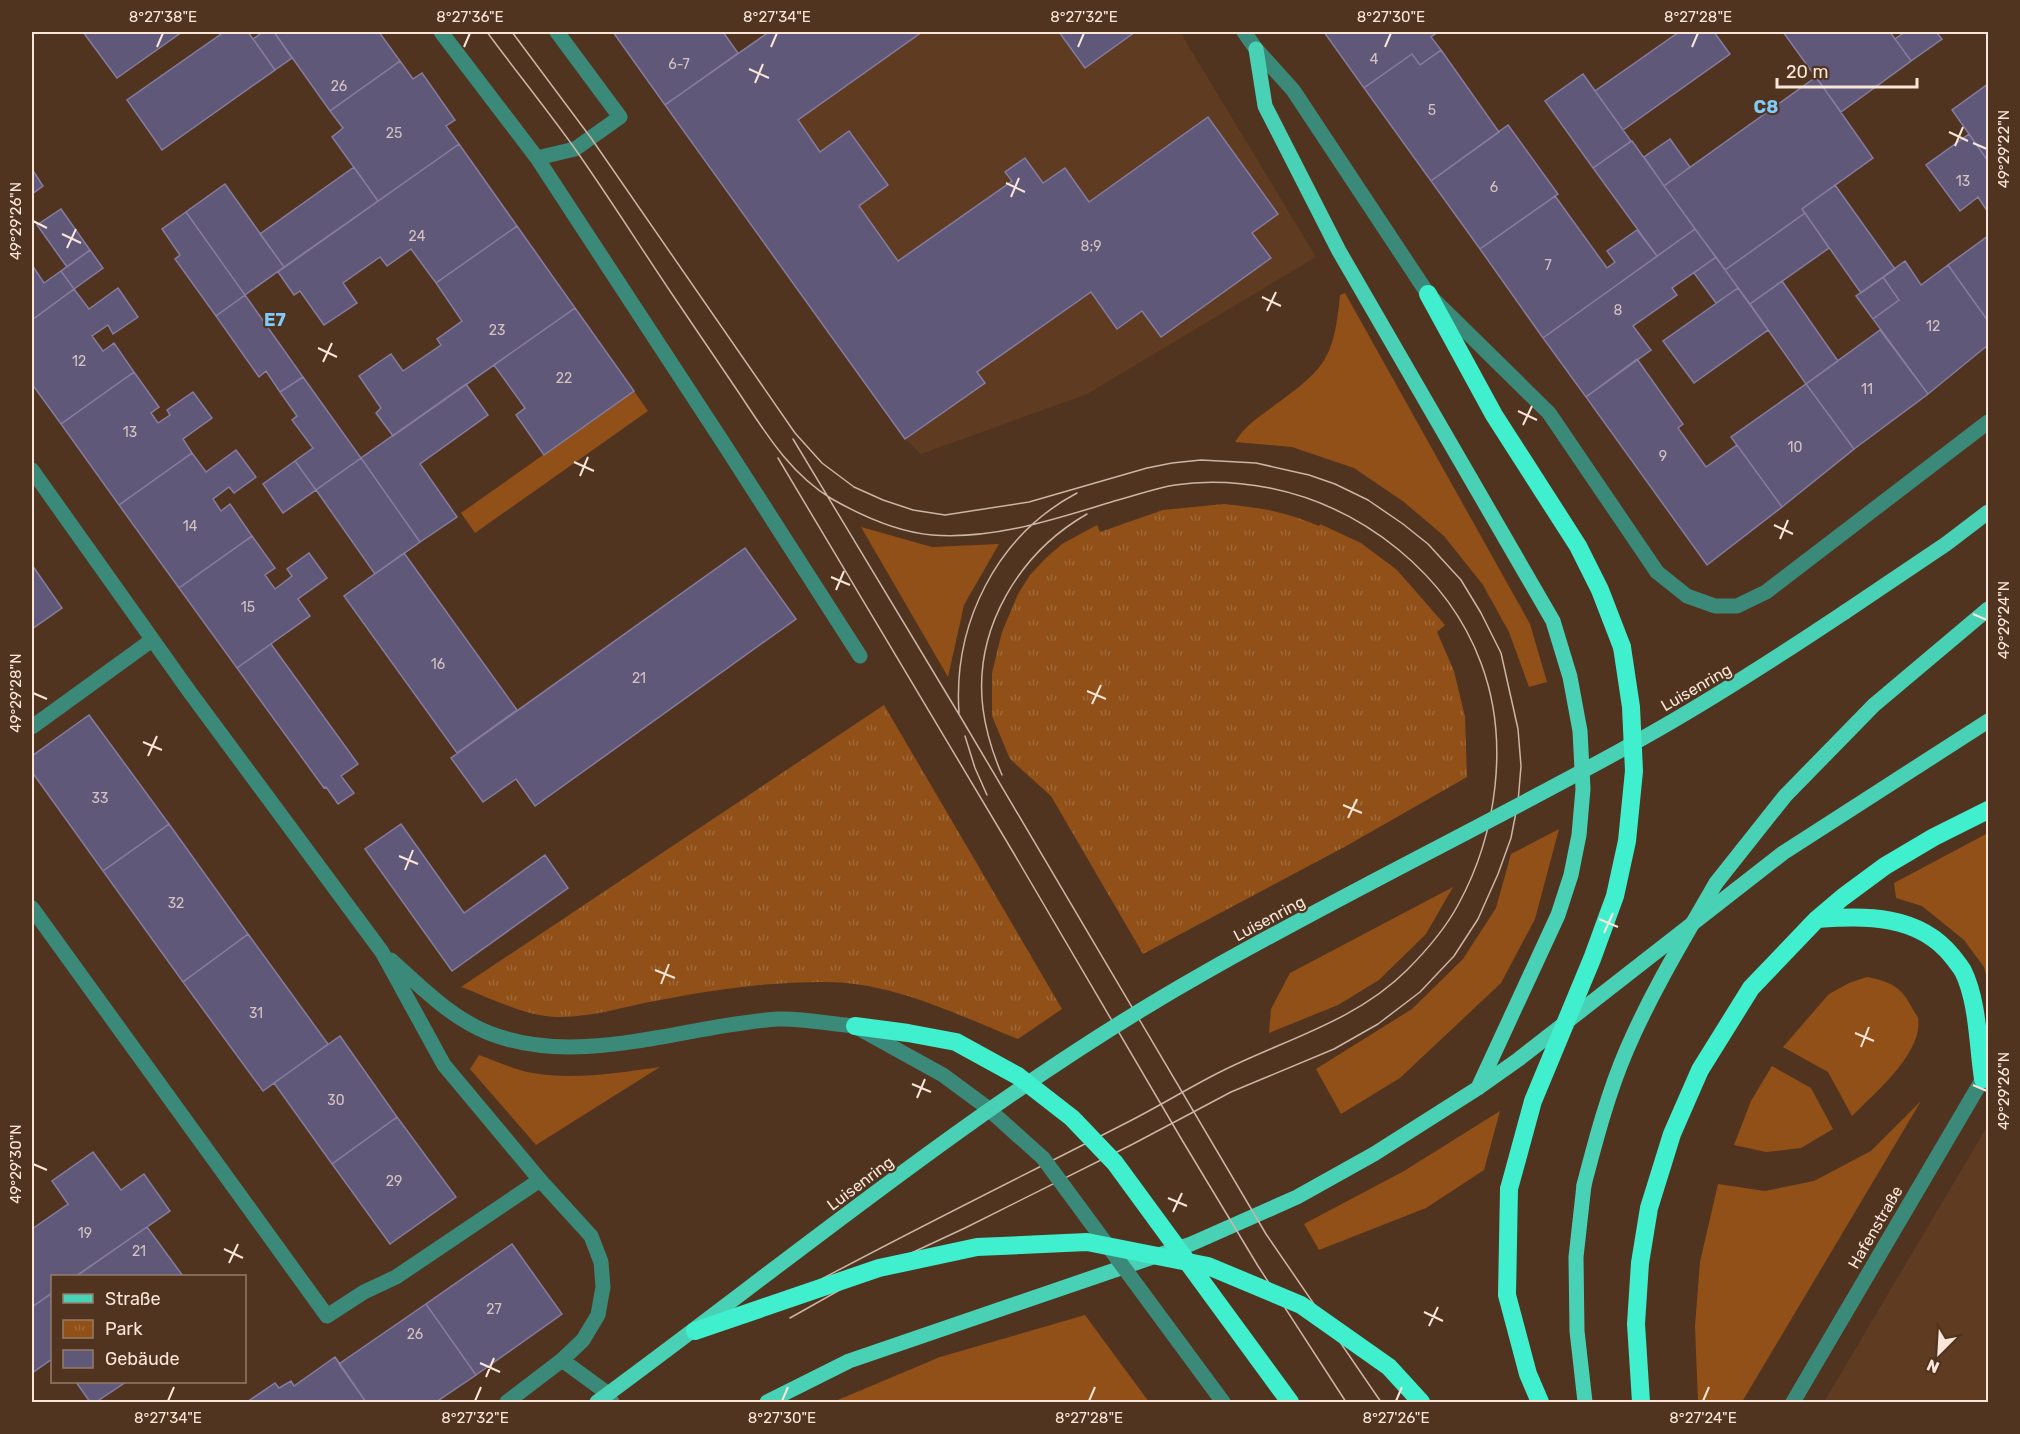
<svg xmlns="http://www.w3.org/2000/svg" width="2020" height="1434" viewBox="0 0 2020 1434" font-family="Rubik,sans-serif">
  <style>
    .built { fill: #5f3b21 }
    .green { fill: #905018 }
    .park { fill: url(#park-tufts) }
    .building { fill: #605879; stroke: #857c9f; stroke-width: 1.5 }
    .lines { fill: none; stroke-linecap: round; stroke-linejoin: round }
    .minor { stroke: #3b8a79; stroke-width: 15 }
    .major { stroke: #48d1b5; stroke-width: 15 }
    .highway { stroke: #3fefcd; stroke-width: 18 }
    .tram { stroke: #cbb5a6; stroke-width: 1.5 }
    .minor-bridge { stroke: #3b8a79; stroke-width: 15 }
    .major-bridge { stroke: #48d1b5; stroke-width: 15 }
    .highway-bridge { stroke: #3fefcd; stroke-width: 18 }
    .ticks { fill: none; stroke: #f9e6d9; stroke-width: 2 }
    .labels { text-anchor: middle; stroke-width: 4.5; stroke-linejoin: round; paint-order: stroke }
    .number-label { font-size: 14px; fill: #d3c2c1 }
    .street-label { font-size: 16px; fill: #f9e6d9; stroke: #51341f }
    .neighbourhood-label { font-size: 18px; font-weight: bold; fill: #7fccfa; stroke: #51341f }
    .neatline { fill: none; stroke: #f9e6d9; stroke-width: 2 }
    .ticks-label { font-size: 15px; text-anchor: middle; fill: #f9e6d9 }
  </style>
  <defs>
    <pattern id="park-tufts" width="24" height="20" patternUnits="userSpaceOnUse" patternTransform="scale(1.5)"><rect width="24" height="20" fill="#905018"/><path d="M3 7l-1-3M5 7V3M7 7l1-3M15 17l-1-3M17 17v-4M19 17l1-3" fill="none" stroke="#a06939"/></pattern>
  </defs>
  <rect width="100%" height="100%" fill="#51341f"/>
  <!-- built -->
  <path class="built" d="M768,32H1180L1316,257L1087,394L921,454L905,439L665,105Z
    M1988,1125V1402H1824Z"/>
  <!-- green -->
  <path class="green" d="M1345,293L1530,624L1547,682L1529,687L1509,632L1483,585L1444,536L1404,502L1354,468L1292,447L1235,442C1244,427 1257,418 1271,408C1323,370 1334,362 1340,295Z
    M634,391L648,411L475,533L461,513Z
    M861,527L932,547L999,544L964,605L948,677Z
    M1559,829L1535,919L1501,983L1400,1078L1341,1114L1316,1069L1412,1009L1463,959L1496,908L1511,854Z
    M1988,833V984L1984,967L1964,940L1922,906L1896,898L1894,883Z
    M1453,887L1426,934L1379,980L1338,1005L1269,1033L1271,1009L1290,973Z
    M1867,977C1888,981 1901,986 1911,1006C1913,1010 1917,1015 1918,1018C1924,1052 1874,1094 1852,1116L1828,1072L1783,1047L1829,994L1849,983Z
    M479,1055C494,1060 510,1068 527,1072C568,1081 618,1073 660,1067L536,1145L470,1069Z
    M1772,1066L1811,1088L1833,1129L1801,1148L1766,1152L1734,1145L1751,1101Z
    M1921,1101L1742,1402H1698L1695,1326L1700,1262L1718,1184L1765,1191L1814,1181L1871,1151Z
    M1500,1111L1484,1170L1426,1208L1319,1250L1304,1224L1404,1171Z
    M1085,1315L1149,1402H833L940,1357Z"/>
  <!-- park -->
  <path class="park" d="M1224,504C1261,508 1284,511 1319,526L1320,524L1361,543L1397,570L1445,625L1437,632L1454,671L1465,717L1467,777L1348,845L1143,954L1051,796L1010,759L992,716V673L1002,632L1018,594L1030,575L1045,559L1062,544L1097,525L1100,532L1163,510Z
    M884,705L1062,1009L1018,1039C955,1014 891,981 822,982C767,982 709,990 655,1001C622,1007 590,1018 556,1017C524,1016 491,998 461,987Z"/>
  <!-- building -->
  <path class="building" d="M83,32H182L117,78Z
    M224,32H248L275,70L162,150L127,100Z
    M263,32H274L292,58L275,70L253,39Z
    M274,32H379L400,61L330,111Z
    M613,32H723L738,53L665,105Z
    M769,32H922L798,120L820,152L849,131L888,185L859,206L898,261L1012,181L1005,172L1025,158L1043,183L1065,168L1089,202L1208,117L1278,214L1252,233L1271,258L1161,337L1142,311L1117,329L1091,292L977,372L985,383L905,439L665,105Z
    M1059,32H1135L1085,68Z
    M1324,32H1438L1431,37L1441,50L1420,65L1412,54L1364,88Z
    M1679,32H1714L1730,54L1623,130L1595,91Z
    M1783,32H1890L1911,61L1841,112Z
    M1905,32H1936L1942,39L1911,61L1895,39Z
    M1441,50L1499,132L1431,181L1364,88L1412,54L1420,65Z
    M400,61L413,79L422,73L455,120L446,126L459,144L378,201L332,137L343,128L330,111Z
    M1583,74L1631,141L1593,168L1545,101Z
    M1816,77L1873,158L1802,209L1805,213L1725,270L1664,186Z
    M1988,84V161L1952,110Z
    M1508,125L1558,194L1480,249L1431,181Z
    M1969,134L1988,161V212L1978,197L1960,211L1926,165Z
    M1670,139L1690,167L1664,186L1644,157Z
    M1632,141L1695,229L1657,256L1593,168Z
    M459,144L517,226L436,283L411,249L387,266L380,257L343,283L357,303L324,325L300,291L294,295L278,272Z
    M354,167L378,201L284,267L260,234Z
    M32,169L43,186L32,194Z
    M225,184L284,267L245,295L186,212Z
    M1835,185L1895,269L1861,293L1802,209Z
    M1555,196L1607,268L1615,262L1607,251L1637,230L1657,256L1543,338L1480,249Z
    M61,209L90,250L67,267L37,225Z
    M186,212L245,295L216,316L175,259L180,255L162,229Z
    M1805,213L1829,248L1750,304L1725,270Z
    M517,226L575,308L393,436L376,413L381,408L359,376L391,354L403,371L441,345L437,339L462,321L436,283Z
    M1695,229L1716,257L1672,288L1677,295L1633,326L1651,350L1586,397L1543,338Z
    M1988,236V321L1948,265Z
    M90,250L103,268L74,289L61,271Z
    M1716,257L1738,288L1716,303L1694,273Z
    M1905,261L1921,285L1948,265L1988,321V345L1928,394L1873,319L1899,300L1883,277Z
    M32,265L44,283L61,271L74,289L32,320Z
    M1883,277L1899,300L1873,319L1856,296Z
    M1782,281L1838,361L1806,384L1750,304Z
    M118,288L138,317L113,334L108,325L92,336L103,351L114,343L134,372L61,424L32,384V320L74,289L89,309Z
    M1738,288L1768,330L1694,383L1663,341Z
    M245,295L303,377L280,392L266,371L259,377L216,316Z
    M575,308L634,391L544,455L516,415L525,408L494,365Z
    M1880,330L1928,394L1854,449L1806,384Z
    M1637,359L1683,424L1678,428L1706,467L1737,445L1782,507L1707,565L1586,397Z
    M134,372L159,407L151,413L158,423L170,415L167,410L193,392L212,418L183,439L192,453L119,505L61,424Z
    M303,377L361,458L316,490L295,461L313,448L292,420L297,416L280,392Z
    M466,384L488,415L420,464L457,517L420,542L361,458Z
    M1806,384L1854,449L1782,507L1731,437Z
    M236,450L256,477L234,493L229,487L213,499L221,511L230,504L252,536L179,588L119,505L192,453L206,472Z
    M361,458L420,542L375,574L316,490Z
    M295,461L316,490L283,513L263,484Z
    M252,536L275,568L265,575L275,589L292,576L287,569L309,553L327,578L298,599L310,616L237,668L179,588Z
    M745,548L796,619L535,806L516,779L483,802L451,758Z
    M404,553L517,710L457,753L344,596Z
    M32,565L62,608L32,629Z
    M271,644L358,764L341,776L354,793L338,804L326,787L324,788L237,668Z
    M89,715L169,824L103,871L32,772V756Z
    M169,824L248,934L183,982L103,871Z
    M401,824L464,913L545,855L568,888L452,971L365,849Z
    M248,934L328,1044L263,1091L183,982Z
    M340,1036L397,1117L332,1164L274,1083Z
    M397,1117L456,1197L390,1244L332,1164Z
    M93,1152L121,1190L144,1174L170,1211L76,1276H52V1293L32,1307V1241L33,1240L32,1229L68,1204L52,1181Z
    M147,1227L183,1276H76L78,1275Z
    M512,1244L562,1314L476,1375L426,1304Z
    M52,1293V1359L32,1373V1307Z
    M426,1304L476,1375L436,1402H366L339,1364Z
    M335,1357L366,1402H247L275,1383L279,1388L291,1381L294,1386Z
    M76,1382H126L96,1402H90Z"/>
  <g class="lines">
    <!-- minor -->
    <path class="minor" d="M441,32L537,158L724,444L860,656
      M1244,32L1256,49L1293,90L1428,294L1549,413L1657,572L1687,596L1715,606H1737L1766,592L1988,422
      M537,158L575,149L620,117L557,32
      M32,470L189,691L382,952L444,1065L540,1180L591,1236L601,1262L603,1287L598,1315L583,1340L562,1360L507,1402
      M32,727L152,640
      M32,908L327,1316L364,1292L396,1277L540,1180
      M391,960C421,987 451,1018 489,1033C579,1069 685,1025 778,1019C803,1018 830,1024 855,1026
      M562,1360L603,1390L612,1402
      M1793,1402L1988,1070"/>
    <!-- major -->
    <path class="major" d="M1256,49L1265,106L1339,251L1553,621L1570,677L1580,731L1583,789L1579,835L1571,875L1558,915L1478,1088
      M1845,612L1946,544L1988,512
      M1716,883L1785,796L1874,705L1988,609
      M1584,1185L1576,1257L1577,1331L1585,1402
      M767,1402L849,1361L1191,1244L1297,1197L1374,1154L1478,1088L1519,1059L1783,853L1988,721"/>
    <!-- highway -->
    <path class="highway" d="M1428,294L1494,415L1578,546L1600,590L1622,647
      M1817,919C1866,916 1918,914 1952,956C1956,961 1960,966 1963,971C1978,1001 1978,1046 1983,1079
      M1509,1189L1507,1295L1528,1374L1540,1402
      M1641,1402L1636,1324L1640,1263L1649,1208L1672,1134L1700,1070L1751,988L1817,919L1843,897L1885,866L1934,837L1988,810"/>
    <!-- tram -->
    <path class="tram" d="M487,32C515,70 545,107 573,146C607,194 639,245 672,294C694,327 717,360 739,393C765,432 790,474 832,499C862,516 897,532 932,535C996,540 1058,518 1118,500C1137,495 1156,488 1175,485C1207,480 1239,482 1270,488C1363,507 1448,574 1481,663C1510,740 1497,834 1458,905C1445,929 1426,951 1407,970C1355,1022 1283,1040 1220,1072C1188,1088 1158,1107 1126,1123C1009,1183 892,1240 777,1303
      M512,32L591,138L795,433L822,463L854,487L883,500L913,510L945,515L1029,502L1147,468L1172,463L1201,460L1256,463L1309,475L1335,484L1368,500L1403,524L1428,544L1461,580L1481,613L1501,653L1518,729L1521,766L1518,802L1511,838L1498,874L1478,919L1454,956L1420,992L1378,1024L1334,1049L1231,1092L1133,1144L965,1228L877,1269L790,1318
      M793,439L960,716L1266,1234L1381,1402
      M778,458L1013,852L1182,1140L1258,1266L1346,1402
      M959,713C953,624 996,536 1077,493
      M965,736L975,768L987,795
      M1002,775C993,754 986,732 983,709C973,629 1019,553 1087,514"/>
    <!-- minor-bridge -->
    <path class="minor-bridge" d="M858,1028L943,1075L985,1106L1043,1158L1223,1402"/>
    <!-- major-bridge -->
    <path class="major-bridge" d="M1584,1185C1596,1139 1608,1093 1627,1049C1652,991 1685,937 1716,883
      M597,1402C796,1256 988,1095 1204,973C1348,891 1498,819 1643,738C1713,699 1779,656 1845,612"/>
    <!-- highway-bridge -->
    <path class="highway-bridge" d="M855,1026L908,1033L956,1042L1018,1076L1072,1118L1115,1163L1290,1402
      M1509,1189L1533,1101L1592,959L1615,896L1627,841L1634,771L1631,707L1622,647
      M695,1331L879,1268L977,1247L1087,1242L1208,1266L1301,1305L1389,1367L1421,1402"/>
  </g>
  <!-- ticks -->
  <path class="ticks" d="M157,47L163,33M464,47L470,33M771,47L777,33M1078,47L1084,33M1385,47L1391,33M1692,47L1698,33M749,69L769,78M755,83L763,64M1949,132L1968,141M1973,143L1987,149M1955,146L1963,127M1006,183L1025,192M1011,197L1019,178M33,221L47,228M62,234L81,243M67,248L76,229M1262,297L1281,306M1267,311L1276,292M318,348L337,357M323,362L332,343M1518,411L1537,420M1523,425L1532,406M574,462L594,471M580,476L588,457M1774,525L1793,534M1780,539L1788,520M831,577L850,585M836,590L844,571M1973,614L1987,620M1087,691L1106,699M33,693L47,699M1092,704L1101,685M143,742L162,750M148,756L157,736M1343,805L1362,813M1348,818L1357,799M399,856L418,864M405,870L413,850M1599,919L1618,927M1604,933L1613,913M655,970L675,978M661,984L669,964M1855,1033L1874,1041M1861,1047L1869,1027M912,1084L931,1092M1973,1085L1987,1091M917,1098L925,1079M33,1164L47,1170M1168,1198L1187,1206M1173,1212L1182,1193M224,1249L243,1258M229,1263L238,1244M1424,1312L1443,1321M1429,1326L1438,1307M480,1363L500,1372M486,1377L494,1358M168,1401L174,1387M475,1401L481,1387M782,1401L788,1387M1089,1401L1095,1387M1396,1401L1402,1387M1703,1401L1709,1387"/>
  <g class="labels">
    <!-- number labels -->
    <g class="number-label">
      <text x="1374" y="64">4</text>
      <text x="679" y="69">6-7</text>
      <text x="339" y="91">26</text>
      <text x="1432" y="115">5</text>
      <text x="394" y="138">25</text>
      <text x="1963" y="186">13</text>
      <text x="1494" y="192">6</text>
      <text x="417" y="241">24</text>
      <text x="1091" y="251">8;9</text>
      <text x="1548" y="270">7</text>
      <text x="1618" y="315">8</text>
      <text x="1933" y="331">12</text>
      <text x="497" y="335">23</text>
      <text x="79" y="366">12</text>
      <text x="564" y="383">22</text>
      <text x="1867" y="394">11</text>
      <text x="130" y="437">13</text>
      <text x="1795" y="452">10</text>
      <text x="1663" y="461">9</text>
      <text x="190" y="531">14</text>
      <text x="248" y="612">15</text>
      <text x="438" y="669">16</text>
      <text x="639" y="683">21</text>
      <text x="100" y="803">33</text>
      <text x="176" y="908">32</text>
      <text x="256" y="1018">31</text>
      <text x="336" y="1105">30</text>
      <text x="394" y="1186">29</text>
      <text x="85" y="1238">19</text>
      <text x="139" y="1256">21</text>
      <text x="494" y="1314">27</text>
      <text x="415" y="1339">26</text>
    </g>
    <!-- street labels -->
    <g class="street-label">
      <text transform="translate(1696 687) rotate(-30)" y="6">Luisenring</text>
      <text transform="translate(1269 918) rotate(-28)" y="6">Luisenring</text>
      <text transform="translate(860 1183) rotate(-37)" y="6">Luisenring</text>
      <text transform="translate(1875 1227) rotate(-60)" y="6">Hafenstraße</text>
    </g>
    <!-- neighbourhood labels -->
    <g class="neighbourhood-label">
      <text x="1766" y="113">C8</text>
      <text x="275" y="326">E7</text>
    </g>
  </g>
  <!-- border -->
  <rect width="2020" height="1434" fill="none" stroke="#51341f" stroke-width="66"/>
  <!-- legend -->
  <rect x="51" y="1275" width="195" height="108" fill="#51341f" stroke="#947b69" stroke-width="1.5"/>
  <rect x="63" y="1294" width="30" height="9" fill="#48d1b5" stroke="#947b69" stroke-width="1.5"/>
  <text x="105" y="1305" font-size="18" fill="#f9e6d9">Straße</text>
  <rect x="63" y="1320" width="30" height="18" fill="url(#park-tufts)" stroke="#947b69" stroke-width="1.5"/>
  <text x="105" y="1335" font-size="18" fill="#f9e6d9">Park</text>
  <rect x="63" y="1350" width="30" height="18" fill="#605879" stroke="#947b69" stroke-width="1.5"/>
  <text x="105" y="1365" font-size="18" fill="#f9e6d9">Gebäude</text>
  <!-- north arrow -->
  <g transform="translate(1939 1353) rotate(204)" stroke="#51341f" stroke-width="4.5" paint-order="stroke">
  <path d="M0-4.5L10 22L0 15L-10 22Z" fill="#f9e6d9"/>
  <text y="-9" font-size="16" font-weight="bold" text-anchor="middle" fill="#f9e6d9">N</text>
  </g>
  <!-- scale -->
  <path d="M1777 78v9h140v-9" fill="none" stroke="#f9e6d9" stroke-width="3"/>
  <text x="1786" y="78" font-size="18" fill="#f9e6d9" stroke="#51341f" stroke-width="4.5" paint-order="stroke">20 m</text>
  <rect x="33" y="33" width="1954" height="1368" class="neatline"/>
  <g class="ticks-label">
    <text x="163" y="22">8°27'38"E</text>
    <text x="470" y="22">8°27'36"E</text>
    <text x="777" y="22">8°27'34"E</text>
    <text x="1084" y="22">8°27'32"E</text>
    <text x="1391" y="22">8°27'30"E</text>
    <text x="1698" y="22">8°27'28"E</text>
    <text transform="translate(2004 149) rotate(-90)" y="5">49°29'22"N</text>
    <text transform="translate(16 221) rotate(-90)" y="5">49°29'26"N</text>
    <text transform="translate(2004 620) rotate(-90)" y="5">49°29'24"N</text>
    <text transform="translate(16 693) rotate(-90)" y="5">49°29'28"N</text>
    <text transform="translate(2004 1091) rotate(-90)" y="5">49°29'26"N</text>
    <text transform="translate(16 1164) rotate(-90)" y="5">49°29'30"N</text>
    <text x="168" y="1423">8°27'34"E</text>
    <text x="475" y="1423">8°27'32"E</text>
    <text x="782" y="1423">8°27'30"E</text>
    <text x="1089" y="1423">8°27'28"E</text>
    <text x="1396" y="1423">8°27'26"E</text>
    <text x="1703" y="1423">8°27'24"E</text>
  </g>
</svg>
